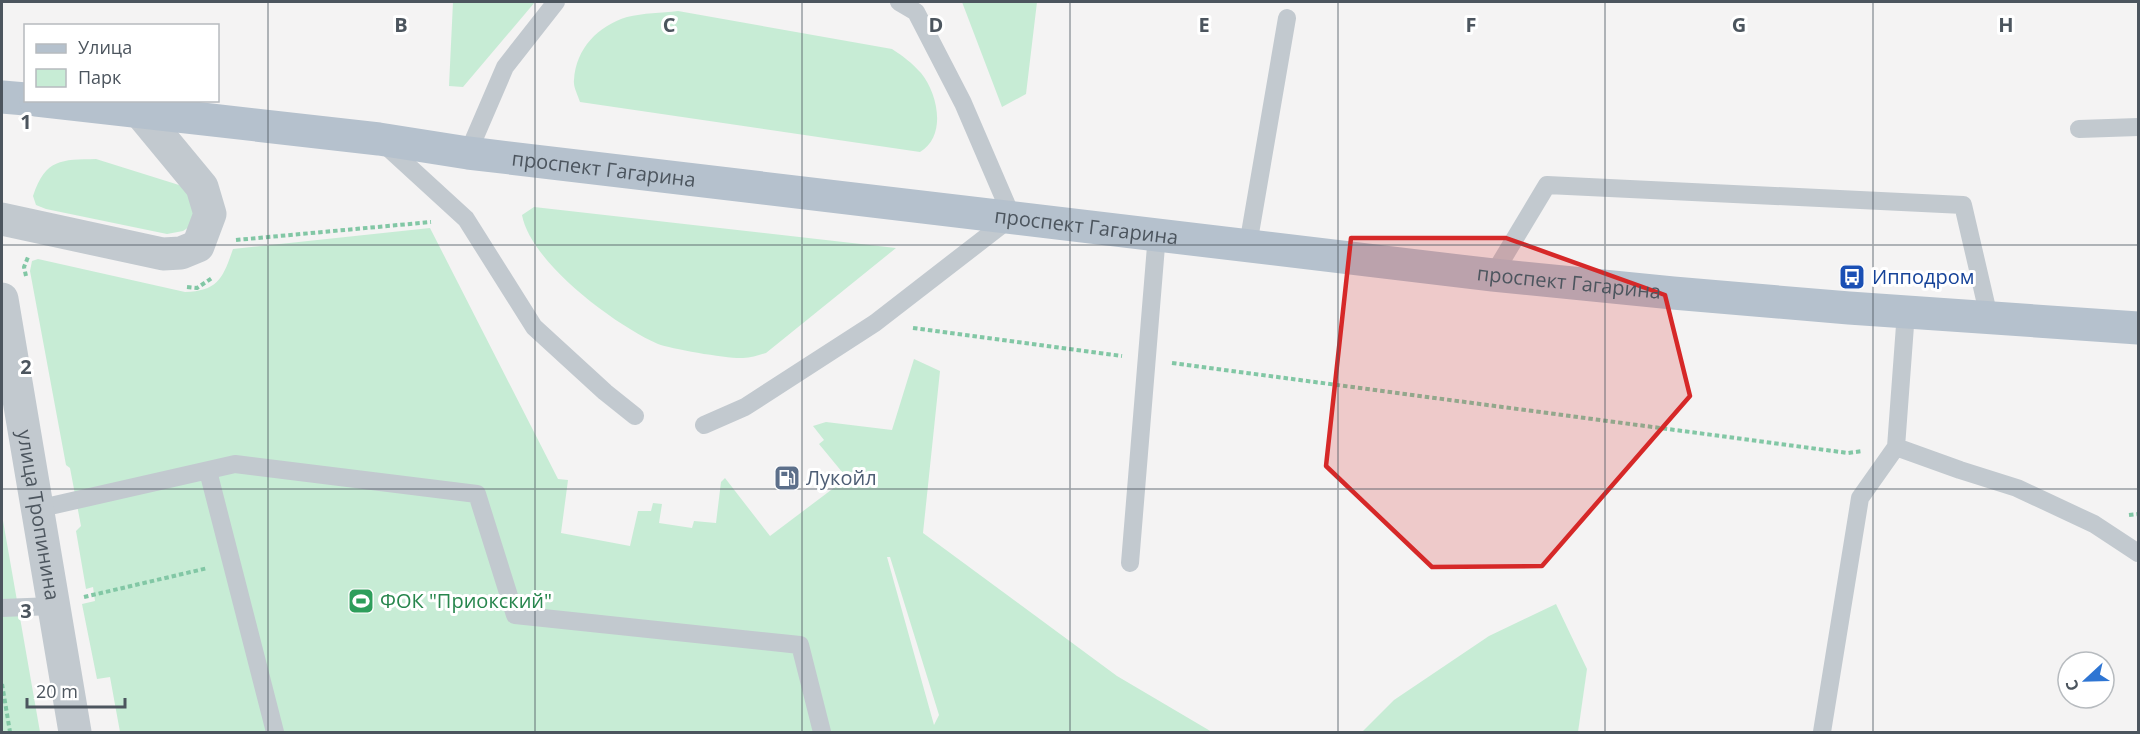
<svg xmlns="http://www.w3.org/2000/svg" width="2140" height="734" viewBox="0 0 2140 734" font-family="'Open Sans',sans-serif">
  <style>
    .green { fill: #c7ecd5; fill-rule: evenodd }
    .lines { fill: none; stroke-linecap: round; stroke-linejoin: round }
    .path { stroke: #82c7a5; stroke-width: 4; stroke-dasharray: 4.5 3; stroke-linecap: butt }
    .lane { stroke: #c2c9cf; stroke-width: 18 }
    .street { stroke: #c2c9cf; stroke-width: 33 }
    .primary { stroke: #b5c1cd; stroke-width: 33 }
    .marked { fill: #d62828; fill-opacity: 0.2; stroke: #d62828; stroke-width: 4.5; stroke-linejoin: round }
    .grid { fill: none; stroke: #4c555e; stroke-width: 1.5; stroke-opacity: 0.55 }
    .labels { text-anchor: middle; stroke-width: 6; stroke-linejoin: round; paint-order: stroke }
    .street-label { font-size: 20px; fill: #4c555e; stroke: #fff }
    .transit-label { font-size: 20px; fill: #164399; stroke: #fff; text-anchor: start }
    .service-label { font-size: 20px; fill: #4e5e75; stroke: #fff; text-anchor: start }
    .leisure-label { font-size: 20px; fill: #27864d; stroke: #fff; text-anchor: start }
    .grid-label { font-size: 20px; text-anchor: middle; font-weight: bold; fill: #4c555e; stroke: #fff; stroke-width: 6; stroke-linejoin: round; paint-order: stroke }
  </style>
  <rect width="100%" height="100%" fill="#f4f3f3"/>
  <!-- green -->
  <path class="green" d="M453,2H535L463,87L449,86Z
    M962,2H1037L1026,94L1002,107Z
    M678,11L892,49C903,56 912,63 921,73C938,94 947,136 920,152L580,102C578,95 573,87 574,80C576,48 598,26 627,17C643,13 662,13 678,11Z
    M96,159L179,185C199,196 197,205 192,225L183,231L167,234L46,209L36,205L33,196C46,158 61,160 96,159Z
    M534,207L896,248L766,353C759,355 751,358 743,358C729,359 671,349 658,344C615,325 531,263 522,215Z
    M430,228L558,479L568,480L561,533L630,546L638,511H651L653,503L662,504L659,523L692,528L694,521L716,523L721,482L725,478L770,536L847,478L819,444L824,440L813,426L826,422L892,430L914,359L940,371L923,533L1117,676L1212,732H120L110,677L97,679L82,604L95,601L93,587L86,589L76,531L81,526L70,468L66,465L30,271L32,261L38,259L185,292C218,291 223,278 233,249ZM887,557H890L939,715L934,725Z
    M2,515L40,732H2Z
    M1556,604L1587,669L1578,732H1362L1394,700L1489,636Z"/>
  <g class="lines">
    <!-- path -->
    <path class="path" d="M236,240L431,222
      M26,276L24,267L28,257
      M187,287L197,288L212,278
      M913,328L1122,356
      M1172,363L1848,453L1863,451
      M2129,515L2138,514
      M84,597L208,568
      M2,684L10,732"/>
    <!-- lane -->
    <path class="lane" d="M2079,129L2138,127
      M383,143L466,219L534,327L605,392L635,416
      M468,153L505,67L556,2
      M1248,245L1287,18
      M1493,275L1547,185L1963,205L1989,317
      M1906,312L1896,447L1960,470L2017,488L2094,524L2138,553
      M704,425L745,407L875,323L1012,217L963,103L916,12L899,2
      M208,471L275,732
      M37,509L235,464L477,494L515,615L800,645L822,732
      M1130,563L1157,234
      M2,608L53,606
      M1822,732L1860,498L1896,447"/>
    <!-- street -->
    <g class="street">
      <path d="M2,219L163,254L181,253L198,246L210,214L202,187L140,112"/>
      <path id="s1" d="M2,299L75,732"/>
    </g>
    <!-- primary -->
    <g class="primary">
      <path d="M2,97L26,99"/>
      <path id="s2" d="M36,100L379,139L468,153L1493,275L1673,293L1849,308L2138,328"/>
    </g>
  </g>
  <!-- marked area -->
  <path class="marked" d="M1351,238H1506L1665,295L1690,396L1542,566L1432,567L1326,466Z"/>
  <!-- grid -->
  <path class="grid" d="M268,2V732M535,2V732M802,2V732M1070,2V732M1338,2V732M1605,2V732M1873,2V732M2,245H2138M2,489H2138"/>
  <!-- icons -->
  <defs>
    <g id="bus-square" transform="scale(1.35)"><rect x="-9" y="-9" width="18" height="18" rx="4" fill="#1a4fb4" stroke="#fff"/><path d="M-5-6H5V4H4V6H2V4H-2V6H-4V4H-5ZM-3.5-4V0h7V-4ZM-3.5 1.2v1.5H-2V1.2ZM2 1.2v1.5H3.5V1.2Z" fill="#fff"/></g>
    <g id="fuel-square" transform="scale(1.35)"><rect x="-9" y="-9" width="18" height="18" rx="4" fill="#5c6f8a" stroke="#fff"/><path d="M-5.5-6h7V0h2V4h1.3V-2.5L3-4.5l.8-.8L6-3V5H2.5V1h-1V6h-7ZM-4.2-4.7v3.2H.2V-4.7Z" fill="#fff"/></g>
    <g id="stadium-square" transform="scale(1.35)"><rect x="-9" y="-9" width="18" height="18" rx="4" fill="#2e9e5b" stroke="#fff"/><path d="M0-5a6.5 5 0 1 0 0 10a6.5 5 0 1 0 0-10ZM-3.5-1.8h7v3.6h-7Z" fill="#fff"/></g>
  </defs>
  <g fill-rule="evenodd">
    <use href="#bus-square" x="1852" y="277"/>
    <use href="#fuel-square" x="787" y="478"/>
    <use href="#stadium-square" x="361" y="601"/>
  </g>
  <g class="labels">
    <!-- street labels -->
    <g class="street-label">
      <text dy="7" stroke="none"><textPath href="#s2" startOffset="572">проспект Гагарина</textPath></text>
      <text dy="7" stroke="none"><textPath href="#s2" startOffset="1058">проспект Гагарина</textPath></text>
      <text dy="7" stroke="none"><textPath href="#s2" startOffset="1544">проспект Гагарина</textPath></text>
      <text dy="7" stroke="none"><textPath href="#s1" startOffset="219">улица Тропинина</textPath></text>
    </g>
    <!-- transit labels -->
    <g class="transit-label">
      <text x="1872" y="284">Ипподром</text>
    </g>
    <!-- service labels -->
    <g class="service-label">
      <text x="806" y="485">Лукойл</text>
    </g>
    <!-- leisure labels -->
    <g class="leisure-label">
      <text x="380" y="608">ФОК "Приокский"</text>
    </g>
  </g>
  <g class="grid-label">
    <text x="401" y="32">B</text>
    <text x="669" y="32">C</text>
    <text x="936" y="32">D</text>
    <text x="1204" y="32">E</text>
    <text x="1471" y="32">F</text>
    <text x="1739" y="32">G</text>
    <text x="2006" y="32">H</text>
    <text x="26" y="129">1</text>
    <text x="26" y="374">2</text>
    <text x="26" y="618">3</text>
  </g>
  <!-- border -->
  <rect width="2140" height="734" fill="none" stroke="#4c555e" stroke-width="6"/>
  <!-- legend -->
  <rect x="24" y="24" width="195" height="78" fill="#ffffff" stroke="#b7bbbf" stroke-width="1.5"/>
  <rect x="36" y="44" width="30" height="9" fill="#b5c1cd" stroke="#b7bbbf" stroke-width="1.5"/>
  <text x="78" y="54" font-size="18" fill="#4c555e">Улица</text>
  <rect x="36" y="69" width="30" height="18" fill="#c7ecd5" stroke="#b7bbbf" stroke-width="1.5"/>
  <text x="78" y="84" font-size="18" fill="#4c555e">Парк</text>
  <!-- north arrow -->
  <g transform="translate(2086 680) rotate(248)"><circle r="28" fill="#ffffff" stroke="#b7bbbf" stroke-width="1.5"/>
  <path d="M0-4.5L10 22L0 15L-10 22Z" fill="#2e75d3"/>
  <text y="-9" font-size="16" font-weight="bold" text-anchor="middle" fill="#4c555e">С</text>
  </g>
  <!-- scale -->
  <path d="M27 698v9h98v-9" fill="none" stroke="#4c555e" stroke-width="3"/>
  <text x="36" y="698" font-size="18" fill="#4c555e" stroke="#ffffff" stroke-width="4.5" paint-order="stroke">20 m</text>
</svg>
